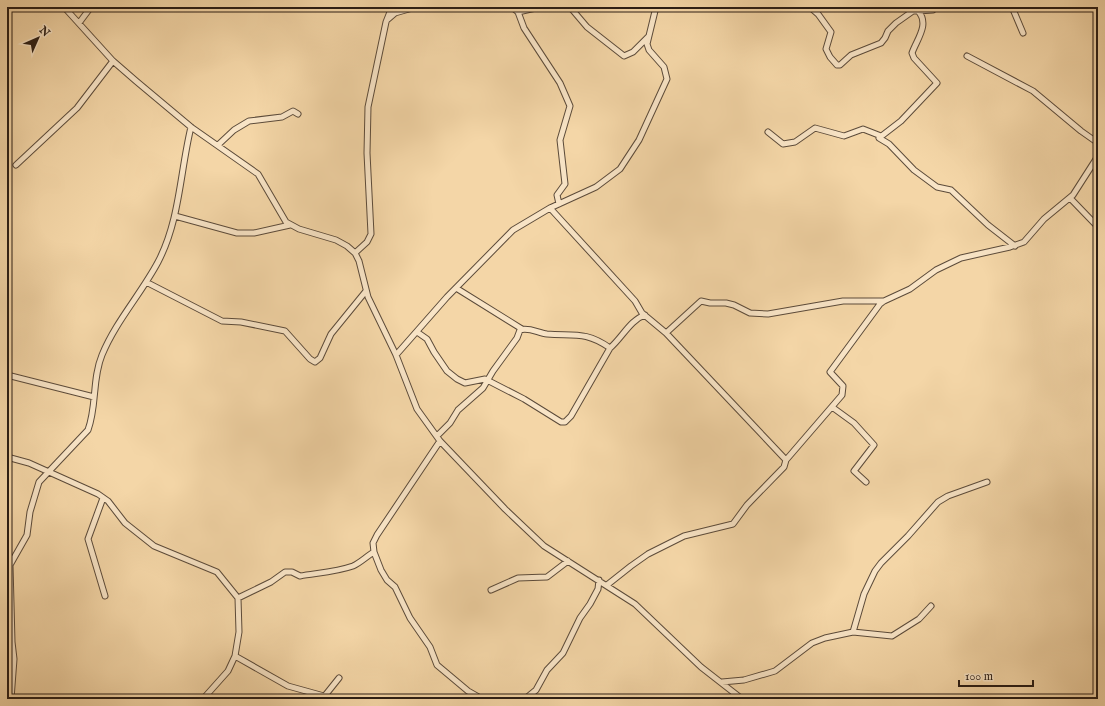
<svg xmlns="http://www.w3.org/2000/svg" width="1105" height="706" viewBox="0 0 1105 706" font-family="'IM FELL English',serif">
  <style>
    .lines { fill: none; stroke-linecap: round; stroke-linejoin: round }
    .minor-casing { stroke: #5c4b3a; stroke-width: 7 }
    .minor { stroke: #f8e4c6; stroke-width: 5 }
  </style>
  <rect width="100%" height="100%" fill="#f4d6a7"/>
  <filter id="stains"><feTurbulence type="fractalNoise" baseFrequency=".005" numOctaves="4"/><feColorMatrix values="0 0 0 0 .2 0 0 0 0 .09 0 0 0 0 .02 0 0 0 .5 -.17"/></filter>
  <radialGradient id="worn" r=".72"><stop offset=".6" stop-color="#630" stop-opacity="0"/><stop offset="1" stop-color="#630" stop-opacity=".3"/></radialGradient>
  <g class="lines">
    <!-- minor casing -->
    <g class="minor-casing">
      <path id="minor" d="M64,7L113,61L136,81L191,127L258,174L286,222L299,229L336,240L347,246L355,253L359,261L368,297L396,355L417,409L440,441L505,509L544,546L635,604L701,667L742,699
        M512,7L518,12L524,28L560,83L570,106L560,140L565,184L557,195L559,204
        M570,7L587,27L624,56L633,52L648,37
        M810,7L818,14L831,32L826,49L830,57L837,65H840L851,55L881,43L885,38L888,31L896,23L913,11H918C930,24 917,39 912,53L914,58L937,83L901,121L879,138L889,144L914,170L937,187L951,190L988,225L1015,246
        M916,7L918,11L933,10L936,7
        M1012,7L1023,33
        M518,12L540,7
        M388,19L395,13L416,7
        M79,23L91,7
        M967,56L1033,91L1081,131L1098,143
        M768,132L783,144L795,142L815,128L844,136L863,129L881,136
        M218,145L234,130L249,121L282,117L293,111L298,114
        M16,165L77,108L113,61
        M1070,198L1098,227
        M550,208L635,301L642,313L666,333L786,460
        M175,216L237,233H254L290,225
        M355,253L367,242L371,234L367,153L368,107L386,22L392,7
        M146,282L222,321L241,322L285,331L310,359L315,362L320,358L331,334L366,291
        M456,288L522,329
        M417,332L427,339L434,352L447,371L457,379L465,383L485,379L524,399L561,422H565L571,416L610,348
        M666,333L701,301L710,303H726L734,305L750,313L768,314L843,301H884
        M396,355L447,297L513,230L550,208L596,187L620,169L639,140L667,79L664,67L649,50L647,44L656,7
        M7,375L94,397
        M832,407L854,423L874,445L854,471L866,482
        M437,436L450,423L458,410L483,388L493,371L517,338L520,330C529,327 538,333 547,334C574,336 586,331 610,348C622,338 630,320 645,315
        M440,441L377,535L373,543L374,552L381,570L387,580L395,587L410,618L430,647L437,665L468,691L482,699
        M7,457L29,463L98,494L108,501L125,523L154,546L217,572L238,598L239,632L235,656L228,671L203,699
        M103,498L88,539L105,596
        M607,585L631,566L648,554L684,536L733,524L747,505L784,467L786,460L842,395L843,386L830,372L880,304L884,301L910,289L936,270L961,258L1010,247L1024,242L1044,219L1073,195L1098,156
        M491,590L518,578L547,577L568,561
        M238,598L271,582L285,572H292L300,576C317,573 336,572 353,566C360,563 367,556 374,552
        M853,632L892,636L919,619L931,606
        M235,656L288,686L324,696
        M722,682L744,680L775,671L812,643L825,638L853,632L864,594L875,571L881,563L908,536L938,502L948,496L987,482
        M323,698L339,678
        M11,699L14,659L12,642L10,565L27,535L30,512L39,482L88,430C97,406 92,379 102,355C116,321 141,294 158,262C180,220 180,172 191,127
        M525,699L536,690L547,670L563,653L580,618L590,604L598,589L599,580"/>
    </g>
    <!-- minor -->
    <use href="#minor" class="minor"/>
  </g>
  <!-- margin -->
  <rect width="1105" height="706" fill="none" stroke="#f4d6a7" stroke-width="24"/>
  <rect x="8" y="8" width="1089" height="690" fill="none" stroke="#2a1d15" stroke-width="2"/>
  <rect x="12" y="12" width="1081" height="682" fill="none" stroke="#2a1d15"/>
  <!-- north arrow -->
  <g transform="translate(38 38) rotate(45)" stroke="#f8e4c6" stroke-width="3" paint-order="stroke">
  <path d="M0-3L7 15L0 10L-7 15Z" fill="#2a1d15"/>
  <text y="-6" font-size="11" font-weight="bold" text-anchor="middle" fill="#2a1d15">N</text>
  </g>
  <!-- scale -->
  <path d="M959 680v6h74v-6" fill="none" stroke="#2a1d15" stroke-width="2"/>
  <text x="965" y="680" font-size="12" fill="#2a1d15" stroke="#f8e4c6" stroke-width="3" paint-order="stroke">100 m</text>
  <rect width="100%" height="100%" filter="url(#stains)"/>
  <rect width="100%" height="100%" fill="url(#worn)"/>
</svg>
